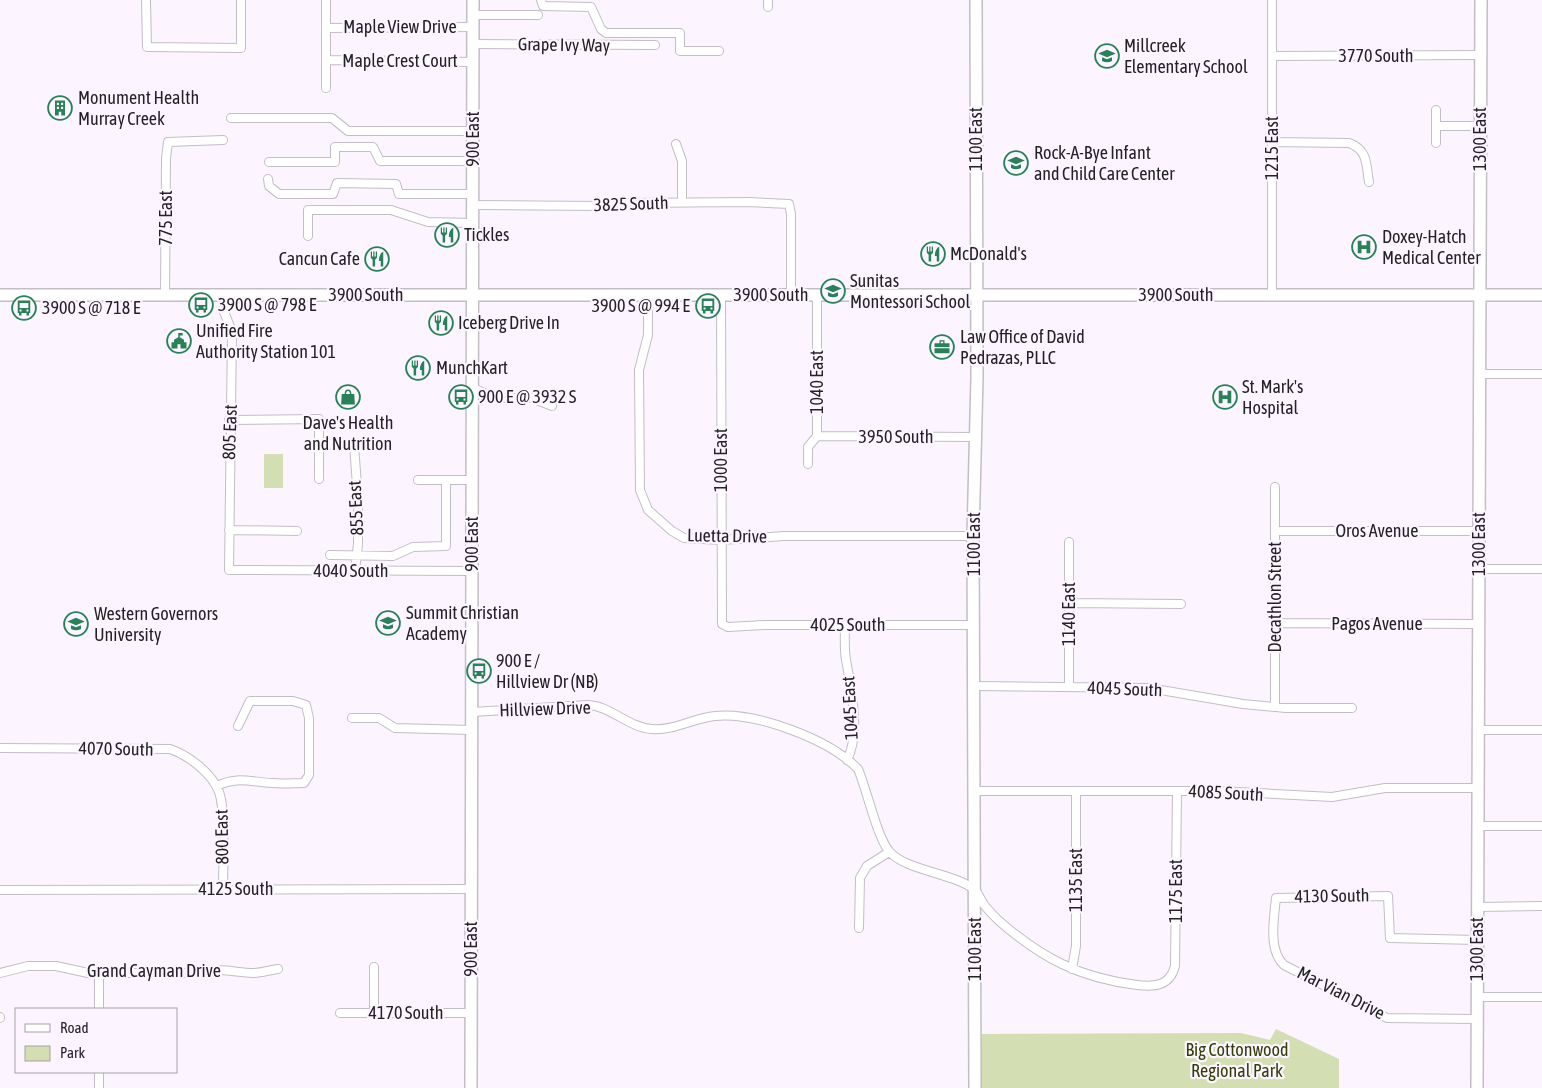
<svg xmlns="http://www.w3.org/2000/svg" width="1542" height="1088" viewBox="0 0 1542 1088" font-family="'Asap Condensed',sans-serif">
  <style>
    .green { fill: #d3deb3 }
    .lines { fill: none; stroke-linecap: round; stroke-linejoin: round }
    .street-casing { stroke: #c3bdc6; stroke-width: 10 }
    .secondary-casing { stroke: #c3bdc6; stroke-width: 14 }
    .street { stroke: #fff; stroke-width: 8 }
    .secondary { stroke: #fff; stroke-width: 11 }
    .labels { text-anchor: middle; stroke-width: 4.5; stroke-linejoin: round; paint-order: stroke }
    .street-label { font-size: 18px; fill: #252226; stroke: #fcf5ff }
    .poi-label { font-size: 18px; fill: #252226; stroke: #fcf5ff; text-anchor: start }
    .park-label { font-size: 18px; fill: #333d06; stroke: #fcf5ff }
  </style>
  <rect width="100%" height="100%" fill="#fcf5ff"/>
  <!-- green -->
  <path class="green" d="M264,454H283V488H264Z
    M1276,1029L1339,1059V1088H981V1034L1241,1033L1270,1040Z"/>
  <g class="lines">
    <!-- street casing -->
    <g class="street-casing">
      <path id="street" d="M146,0L147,47L241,48V0
        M326,0V88
        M541,0L543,6L591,7L601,29L606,33H680V51H719
        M768,7V0
        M473,15H538
        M326,28L473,27
        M473,44L655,45
        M1272,56L1480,55
        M326,60L473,62
        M1436,110V143
        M231,118H332L348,131H473
        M1436,126H1480
        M1272,142L1349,143C1368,150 1366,164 1369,182
        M676,144L682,161V202
        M269,162H335V147H373L380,161H473
        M268,179L269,186L279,194H333L337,183L396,184L399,194H473
        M473,205L601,206L633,203L749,202L789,204L791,214V295
        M308,236V210H391L428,222L473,223
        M165,295L166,158L168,142L223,140
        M224,295V312L232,331L229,570L472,571
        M648,295V335L639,370L640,490L648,510L672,531L684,538L721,540L784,536H973
        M721,295L722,624L728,627L764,625H974
        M1272,295V0
        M1479,374H1542
        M473,388L496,398H532L552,406
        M229,420L319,419V479
        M817,436L975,437
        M319,444L354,445L358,499V544L355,571
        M808,464V447L817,436V295
        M418,480H473
        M1275,487V707
        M229,530L297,531
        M1276,531H1479
        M1069,542V687
        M330,555L393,556L413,547L446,546V480
        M1478,569H1542
        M1070,603L1181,604
        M1275,623L1478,624
        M845,625C845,636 844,649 846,660C851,687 861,734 847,760
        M974,686L1149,688L1243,704L1286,708H1352
        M472,712L588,705C611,706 629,728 652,729C673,731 694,718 715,716C756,712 829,739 858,769C867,790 877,837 889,851C905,871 955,873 975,890C979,894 981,901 985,906C989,911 994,916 998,920C1041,958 1080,978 1137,985C1155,987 1170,986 1175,966L1177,791
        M352,718H379L395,728L472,730
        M1478,730H1542
        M0,748L170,749C188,755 212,773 219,792C226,811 223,866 223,889
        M217,786C236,776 251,782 272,783C283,784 294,783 304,783L309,775V718L306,705L293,701H250L238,726
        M974,791H1219L1332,797L1385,788H1477
        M1477,826H1542
        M0,890L471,889
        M1477,907L1542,906
        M859,928L860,878L867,866L889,852
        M374,967V1013
        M1072,969L1076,946V791
        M0,973L28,966H56L88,973H205C222,967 236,973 253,973C262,973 269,970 278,969
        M99,974V1009
        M1477,997H1542
        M340,1013H471
        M0,1018V1017
        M1477,1019L1387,1018L1284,965C1268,951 1274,918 1276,898L1388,896L1390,938L1477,940
        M99,1072V1088"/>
    </g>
    <!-- secondary casing -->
    <g class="secondary-casing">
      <path id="secondary" d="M0,295H1542
        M471,1088L473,0
        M975,1088L973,536L977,378L976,0
        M1477,1088L1481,0"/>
    </g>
    <!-- street -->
    <use href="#street" class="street"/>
    <!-- secondary -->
    <use href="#secondary" class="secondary"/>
  </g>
  <!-- icons -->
  <defs>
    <g id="school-ring" transform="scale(1.25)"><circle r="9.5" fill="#fcf5ff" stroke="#298257" stroke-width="1.5"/><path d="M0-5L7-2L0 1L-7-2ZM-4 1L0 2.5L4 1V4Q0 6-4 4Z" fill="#298257"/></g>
    <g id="building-ring" transform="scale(1.25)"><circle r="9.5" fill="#fcf5ff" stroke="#298257" stroke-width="1.5"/><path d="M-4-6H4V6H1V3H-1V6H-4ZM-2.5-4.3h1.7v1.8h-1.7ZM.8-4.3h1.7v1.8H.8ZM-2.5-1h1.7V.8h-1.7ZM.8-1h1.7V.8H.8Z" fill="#298257"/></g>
    <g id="restaurant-ring" transform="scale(1.25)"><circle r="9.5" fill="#fcf5ff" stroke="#298257" stroke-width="1.5"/><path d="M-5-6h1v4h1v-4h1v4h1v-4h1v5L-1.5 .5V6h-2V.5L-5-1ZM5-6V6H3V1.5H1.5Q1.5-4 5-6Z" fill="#298257"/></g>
    <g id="hospital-ring" transform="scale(1.25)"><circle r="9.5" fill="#fcf5ff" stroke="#298257" stroke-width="1.5"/><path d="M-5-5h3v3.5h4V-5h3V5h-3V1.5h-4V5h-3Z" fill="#298257"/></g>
    <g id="bus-ring" transform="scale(1.25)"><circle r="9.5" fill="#fcf5ff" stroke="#298257" stroke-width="1.5"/><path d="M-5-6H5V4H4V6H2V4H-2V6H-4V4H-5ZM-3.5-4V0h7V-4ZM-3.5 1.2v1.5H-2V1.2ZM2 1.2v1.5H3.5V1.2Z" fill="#298257"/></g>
    <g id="civic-ring" transform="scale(1.25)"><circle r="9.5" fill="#fcf5ff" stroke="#298257" stroke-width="1.5"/><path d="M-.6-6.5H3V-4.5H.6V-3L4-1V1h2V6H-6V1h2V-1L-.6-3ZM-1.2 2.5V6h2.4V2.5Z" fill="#298257"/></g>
    <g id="office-ring" transform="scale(1.25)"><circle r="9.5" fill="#fcf5ff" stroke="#298257" stroke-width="1.5"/><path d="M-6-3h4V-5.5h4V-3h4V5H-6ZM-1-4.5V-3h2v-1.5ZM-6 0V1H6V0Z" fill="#298257"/></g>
    <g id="shop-ring" transform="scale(1.25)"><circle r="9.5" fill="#fcf5ff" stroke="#298257" stroke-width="1.5"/><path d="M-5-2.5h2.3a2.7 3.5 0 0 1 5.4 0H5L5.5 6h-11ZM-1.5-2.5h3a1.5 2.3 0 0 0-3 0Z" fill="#298257"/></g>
    <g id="university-ring" transform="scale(1.25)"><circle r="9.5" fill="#fcf5ff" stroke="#298257" stroke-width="1.5"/><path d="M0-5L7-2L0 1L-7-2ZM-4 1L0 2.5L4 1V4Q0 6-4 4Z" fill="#298257"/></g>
  </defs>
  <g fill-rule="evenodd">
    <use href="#school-ring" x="1107" y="56"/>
    <use href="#building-ring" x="60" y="108"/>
    <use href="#school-ring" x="1016" y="163"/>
    <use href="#restaurant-ring" x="447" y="235"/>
    <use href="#hospital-ring" x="1364" y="247"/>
    <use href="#restaurant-ring" x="933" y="254"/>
    <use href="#restaurant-ring" x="377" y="259"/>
    <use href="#school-ring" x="833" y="291"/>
    <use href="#bus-ring" x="201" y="305"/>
    <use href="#bus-ring" x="708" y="306"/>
    <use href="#bus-ring" x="24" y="308"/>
    <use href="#restaurant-ring" x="441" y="323"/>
    <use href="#civic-ring" x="179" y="341"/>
    <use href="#office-ring" x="942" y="347"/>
    <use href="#restaurant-ring" x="418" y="368"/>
    <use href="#shop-ring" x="348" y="397"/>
    <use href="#bus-ring" x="461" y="397"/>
    <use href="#hospital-ring" x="1225" y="397"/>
    <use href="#school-ring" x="388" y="623"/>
    <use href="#university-ring" x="76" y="624"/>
    <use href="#bus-ring" x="479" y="671"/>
  </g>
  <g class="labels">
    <!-- street labels -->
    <g class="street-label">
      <text x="400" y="33">Maple View Drive</text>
      <text transform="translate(564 45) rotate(1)" y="6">Grape Ivy Way</text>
      <text x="1376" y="62">3770 South</text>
      <text x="400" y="67">Maple Crest Court</text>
      <text transform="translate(473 139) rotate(-90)" y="6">900 East</text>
      <text transform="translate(976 139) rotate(-90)" y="6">1100 East</text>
      <text transform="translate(1480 139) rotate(-90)" y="6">1300 East</text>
      <text transform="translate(1272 148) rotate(-90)" y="6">1215 East</text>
      <text transform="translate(631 204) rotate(-2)" y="6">3825 South</text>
      <text transform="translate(166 218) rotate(-90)" y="6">775 East</text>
      <text x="366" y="301">3900 South</text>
      <text x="771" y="301">3900 South</text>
      <text x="1176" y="301">3900 South</text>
      <text transform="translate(817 382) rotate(-90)" y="6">1040 East</text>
      <text transform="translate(230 432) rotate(-88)" y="6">805 East</text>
      <text x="896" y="443">3950 South</text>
      <text transform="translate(721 460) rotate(-90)" y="6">1000 East</text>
      <text transform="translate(356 508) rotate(-93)" y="6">855 East</text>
      <text x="1377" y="537">Oros Avenue</text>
      <text transform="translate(727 536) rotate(1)" y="6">Luetta Drive</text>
      <text transform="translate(472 544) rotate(-90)" y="6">900 East</text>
      <text transform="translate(974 544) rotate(-90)" y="6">1100 East</text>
      <text transform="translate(1479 544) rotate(-90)" y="6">1300 East</text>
      <text x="351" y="577">4040 South</text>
      <text transform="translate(1275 597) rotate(-90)" y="6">Decathlon Street</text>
      <text transform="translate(1069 614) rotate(-90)" y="6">1140 East</text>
      <text x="1377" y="630">Pagos Avenue</text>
      <text x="848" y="631">4025 South</text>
      <text transform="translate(1125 689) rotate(2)" y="6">4045 South</text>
      <text transform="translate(850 708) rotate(-93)" y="6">1045 East</text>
      <text transform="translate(545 709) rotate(-2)" y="6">Hillview Drive</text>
      <text transform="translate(116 749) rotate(1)" y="6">4070 South</text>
      <text transform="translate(1226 793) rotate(3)" y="6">4085 South</text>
      <text transform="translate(222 837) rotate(-91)" y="6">800 East</text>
      <text transform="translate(1076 880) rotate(-90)" y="6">1135 East</text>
      <text x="236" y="895">4125 South</text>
      <text transform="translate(1176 891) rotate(-90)" y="6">1175 East</text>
      <text transform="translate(1332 896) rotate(-1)" y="6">4130 South</text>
      <text transform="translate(471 949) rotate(-90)" y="6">900 East</text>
      <text transform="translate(975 949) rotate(-90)" y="6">1100 East</text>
      <text transform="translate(1477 949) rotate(-90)" y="6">1300 East</text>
      <text x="154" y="977">Grand Cayman Drive</text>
      <text transform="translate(1341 993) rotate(27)" y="6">Mar Vian Drive</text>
      <text x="406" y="1019">4170 South</text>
    </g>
    <!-- poi labels -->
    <g class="poi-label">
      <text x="1124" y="52">Millcreek<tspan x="1124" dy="21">Elementary School</tspan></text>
      <text x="78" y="104">Monument Health<tspan x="78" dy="21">Murray Creek</tspan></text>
      <text x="1034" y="159">Rock-A-Bye Infant<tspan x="1034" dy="21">and Child Care Center</tspan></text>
      <text x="464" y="241">Tickles</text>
      <text x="1382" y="243">Doxey-Hatch<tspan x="1382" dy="21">Medical Center</tspan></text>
      <text x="950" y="260">McDonald's</text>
      <text x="360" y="265" text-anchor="end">Cancun Cafe</text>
      <text x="850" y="287">Sunitas<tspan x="850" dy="21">Montessori School</tspan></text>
      <text x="218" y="311">3900 S @ 798 E</text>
      <text x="690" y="312" text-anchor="end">3900 S @ 994 E</text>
      <text x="42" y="314">3900 S @ 718 E</text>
      <text x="458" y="329">Iceberg Drive In</text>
      <text x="196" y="337">Unified Fire<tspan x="196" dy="21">Authority Station 101</tspan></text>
      <text x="960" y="343">Law Office of David<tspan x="960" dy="21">Pedrazas, PLLC</tspan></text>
      <text x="436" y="374">MunchKart</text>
      <text x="1242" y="393">St. Mark's<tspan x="1242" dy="21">Hospital</tspan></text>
      <text x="478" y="403">900 E @ 3932 S</text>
      <text x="348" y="429" text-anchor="middle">Dave's Health<tspan x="348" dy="21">and Nutrition</tspan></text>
      <text x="406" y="619">Summit Christian<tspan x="406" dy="21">Academy</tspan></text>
      <text x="94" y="620">Western Governors<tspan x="94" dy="21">University</tspan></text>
      <text x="496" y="667">900 E /<tspan x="496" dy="21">Hillview Dr (NB)</tspan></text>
    </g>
    <!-- park labels -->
    <g class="park-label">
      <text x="1237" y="1056">Big Cottonwood<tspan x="1237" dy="21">Regional Park</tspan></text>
    </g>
  </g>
  <!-- legend -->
  <rect x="15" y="1008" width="162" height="65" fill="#fcf5ff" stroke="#a6a1a8"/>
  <rect x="25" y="1024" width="25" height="8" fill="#ffffff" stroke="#a6a1a8"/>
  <text x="60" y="1033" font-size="15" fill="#252226">Road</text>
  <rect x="25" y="1046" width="25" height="15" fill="#d3deb3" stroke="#a6a1a8"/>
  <text x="60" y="1058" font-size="15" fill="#252226">Park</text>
</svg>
